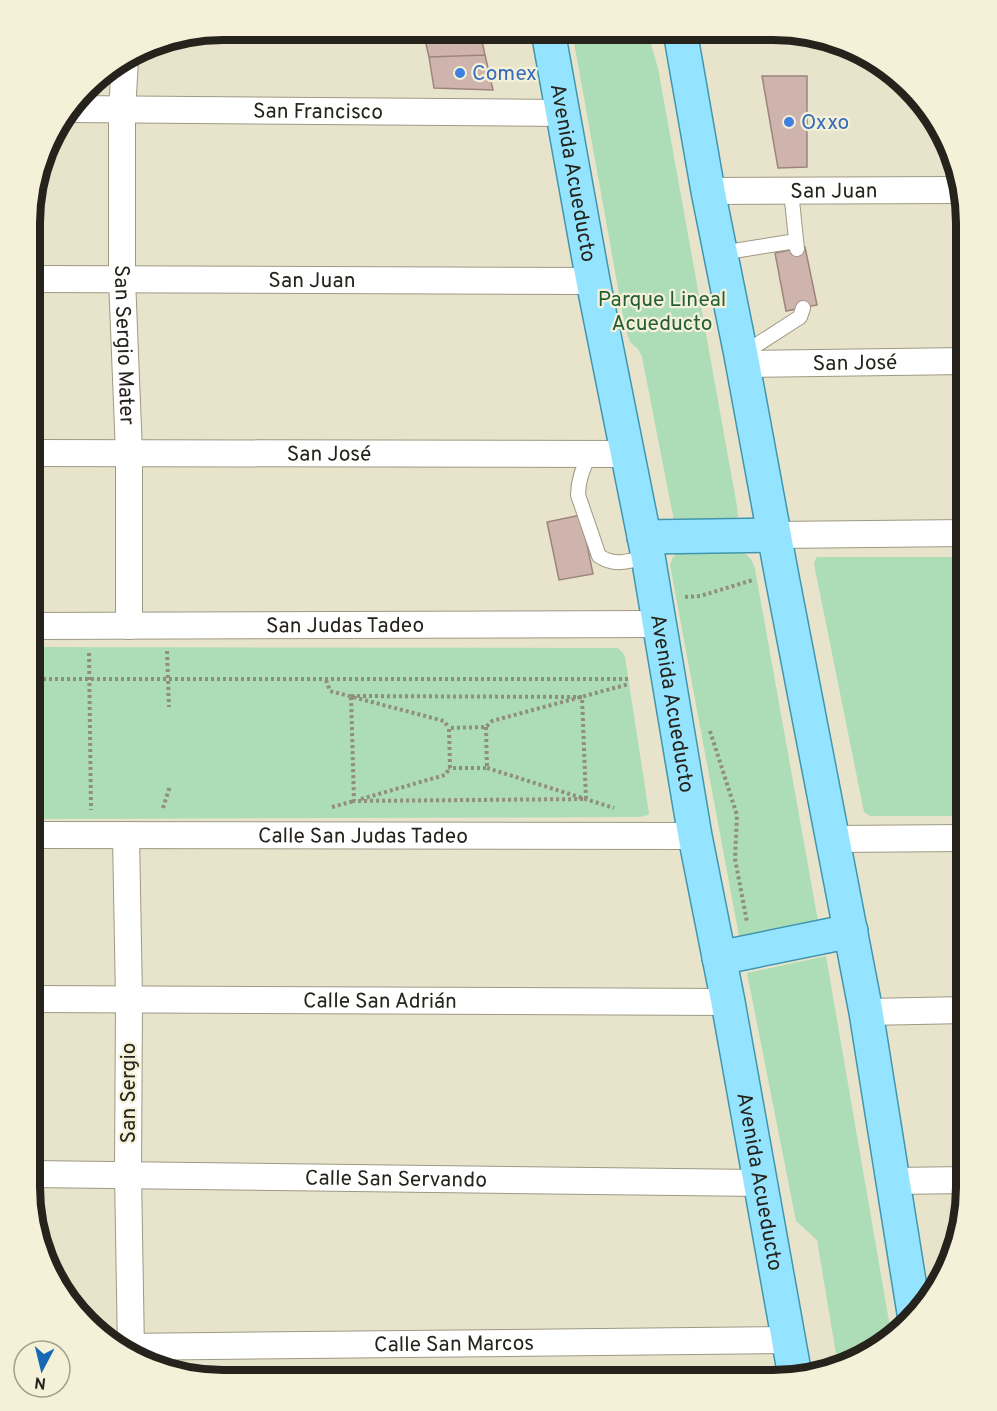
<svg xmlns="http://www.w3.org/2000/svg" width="997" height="1411" viewBox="0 0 997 1411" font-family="Overpass,sans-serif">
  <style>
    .green { fill: #adddb6 }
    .building { fill: #ceb4ac; stroke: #9d857e; stroke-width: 1.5 }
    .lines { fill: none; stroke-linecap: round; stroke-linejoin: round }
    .lane-casing { stroke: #9e9983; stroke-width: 16 }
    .street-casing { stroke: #9e9983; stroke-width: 28 }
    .primary-casing { stroke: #4095af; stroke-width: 36 }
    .path { stroke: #918e7d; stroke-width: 4; stroke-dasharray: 3 3; stroke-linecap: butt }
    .lane { stroke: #fff; stroke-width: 14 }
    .street { stroke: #fff; stroke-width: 26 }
    .primary { stroke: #95e4ff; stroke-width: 33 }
    .shop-dot { fill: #3f7fe0; stroke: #f5f1d9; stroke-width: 2 }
    .labels { text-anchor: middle; stroke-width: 4.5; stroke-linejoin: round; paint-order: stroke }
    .shop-label { font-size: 21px; fill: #366cbe; stroke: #f5f1d9; text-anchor: start }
    .street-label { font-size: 21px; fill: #25231b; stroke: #f5f1d9 }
    .park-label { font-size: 21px; fill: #235e35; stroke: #f5f1d9 }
    .rim { fill: none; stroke: #25231b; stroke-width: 8 }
  </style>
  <rect width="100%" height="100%" fill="#e8e4cc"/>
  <!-- green -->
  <path class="green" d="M572,31H647L658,68L737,506L738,516L733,521H674L642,357L638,349L630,342L625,327Z
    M740,551C749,554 753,561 755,569L818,921L739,936L670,565L673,557L678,553Z
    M818,557H967V816H870L864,812L814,564L816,558Z
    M31,647L618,648L623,653L625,657L649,813L648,815L640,817L31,819Z
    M826,956L891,1333L859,1361L838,1366L817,1240L796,1221L747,973Z"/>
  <!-- building -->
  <path class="building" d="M423,31H480L485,55L429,57Z
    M485,55L493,90L434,88L429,57Z
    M762,76H807V167L778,168Z
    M805,247L817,305L786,311L775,253Z
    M581,515L593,574L559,580L547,522Z"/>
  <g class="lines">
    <!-- lane casing -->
    <g class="lane-casing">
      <path id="lane" d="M791,191L797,249
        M721,253L796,241
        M741,355L800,317L803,308
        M589,455C583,469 578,480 578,495L599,556C615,567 631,561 648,556"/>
    </g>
    <!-- street casing -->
    <g class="street-casing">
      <g id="street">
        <path id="s1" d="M125,61L122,110V279L129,453V626"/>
        <path id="s2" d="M70,109L564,113"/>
        <path id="s3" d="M708,191L959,190"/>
        <path id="s4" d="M32,279L593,281"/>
        <path id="s5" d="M743,364L967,361"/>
        <path id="s6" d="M31,453L627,454"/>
        <path d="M774,535L967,533"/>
        <path id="s7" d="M31,626L658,624"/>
        <path id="s8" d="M31,835L695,836"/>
        <path d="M126,835L129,999L128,1174L131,1351"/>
        <path d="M833,839L967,838"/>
        <path id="s9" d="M30,999L728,1002"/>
        <path d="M866,1012L967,1010"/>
        <path id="s10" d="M30,1174L761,1183"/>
        <path d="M892,1181L967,1180"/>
        <path id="s11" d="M120,1347L788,1340"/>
      </g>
    </g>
    <!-- primary casing -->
    <g class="primary-casing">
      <g id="primary">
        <path id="s12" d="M548,31L593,281L648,556L695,836L728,1002L795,1376"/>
        <path d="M680,31L708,191L741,355L782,577L866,1012L914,1313"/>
        <path d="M644,537L774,535"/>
        <path d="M719,958L851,931"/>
      </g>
    </g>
    <!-- path -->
    <path class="path" d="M685,597L700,596L753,580
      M167,651L169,707
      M89,653L91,810
      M31,679H628
      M326,680L330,691L444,721L449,728
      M351,696L582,697L586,799L354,801Z
      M486,727L487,768H450L449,728L486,727L492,721L629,684
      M710,731L737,815L735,859L747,922
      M487,768L614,808
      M361,799L445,775L450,768
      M332,807L354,801
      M163,808L170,786"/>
    <!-- lane -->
    <use href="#lane" class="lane"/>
    <!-- street -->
    <use href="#street" class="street"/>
    <!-- primary -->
    <use href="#primary" class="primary"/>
  </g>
  <!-- markers -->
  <g class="shop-dot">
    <circle cx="460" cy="73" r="6"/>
    <circle cx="789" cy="122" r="6"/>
  </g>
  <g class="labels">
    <!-- shop labels -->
    <g class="shop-label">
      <text x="472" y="80">Comex</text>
      <text x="801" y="129">Oxxo</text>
    </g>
    <!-- street labels -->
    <g class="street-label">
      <text dy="7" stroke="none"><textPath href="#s2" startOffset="248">San Francisco</textPath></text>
      <text dy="7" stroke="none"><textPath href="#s12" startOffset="144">Avenida Acueducto</textPath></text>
      <text dy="7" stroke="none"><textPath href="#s3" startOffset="126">San Juan</textPath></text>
      <text dy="7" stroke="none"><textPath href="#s4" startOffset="280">San Juan</textPath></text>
      <text dy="7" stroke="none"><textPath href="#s1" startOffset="284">San Sergio Mater</textPath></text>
      <text dy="7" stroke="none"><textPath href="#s5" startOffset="112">San José</textPath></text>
      <text dy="7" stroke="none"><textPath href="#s6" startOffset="298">San José</textPath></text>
      <text dy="7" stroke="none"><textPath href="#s7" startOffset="314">San Judas Tadeo</textPath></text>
      <text dy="7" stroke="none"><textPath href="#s12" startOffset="684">Avenida Acueducto</textPath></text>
      <text dy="7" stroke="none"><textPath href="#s8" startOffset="332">Calle San Judas Tadeo</textPath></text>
      <text dy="7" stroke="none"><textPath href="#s9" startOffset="350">Calle San Adrián</textPath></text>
      <text transform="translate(128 1093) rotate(-90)" y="7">San Sergio</text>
      <text dy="7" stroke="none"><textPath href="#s10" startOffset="366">Calle San Servando</textPath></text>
      <text dy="7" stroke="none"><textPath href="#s12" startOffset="1170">Avenida Acueducto</textPath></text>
      <text dy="7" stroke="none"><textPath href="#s11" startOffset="334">Calle San Marcos</textPath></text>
    </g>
    <!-- park labels -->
    <g class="park-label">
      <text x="662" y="306">Parque Lineal<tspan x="662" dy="24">Acueducto</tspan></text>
    </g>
  </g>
  <!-- crop -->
  <path d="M0 0H997V1411H0ZM223 40H773A183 183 0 0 1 956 223V1187A183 183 0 0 1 773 1370H223A183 183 0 0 1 40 1187V223A183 183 0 0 1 223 40Z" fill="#f5f1d9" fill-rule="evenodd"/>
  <path class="rim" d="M223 40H773A183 183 0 0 1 956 223V1187A183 183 0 0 1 773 1370H223A183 183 0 0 1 40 1187V223A183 183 0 0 1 223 40Z"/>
  <!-- north arrow -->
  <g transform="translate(42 1369) rotate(187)"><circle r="28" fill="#f5f1d9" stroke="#a29f8d" stroke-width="1.5"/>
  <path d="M0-4.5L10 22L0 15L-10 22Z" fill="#1468b6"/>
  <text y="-9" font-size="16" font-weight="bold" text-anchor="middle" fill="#25231b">N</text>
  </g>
</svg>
